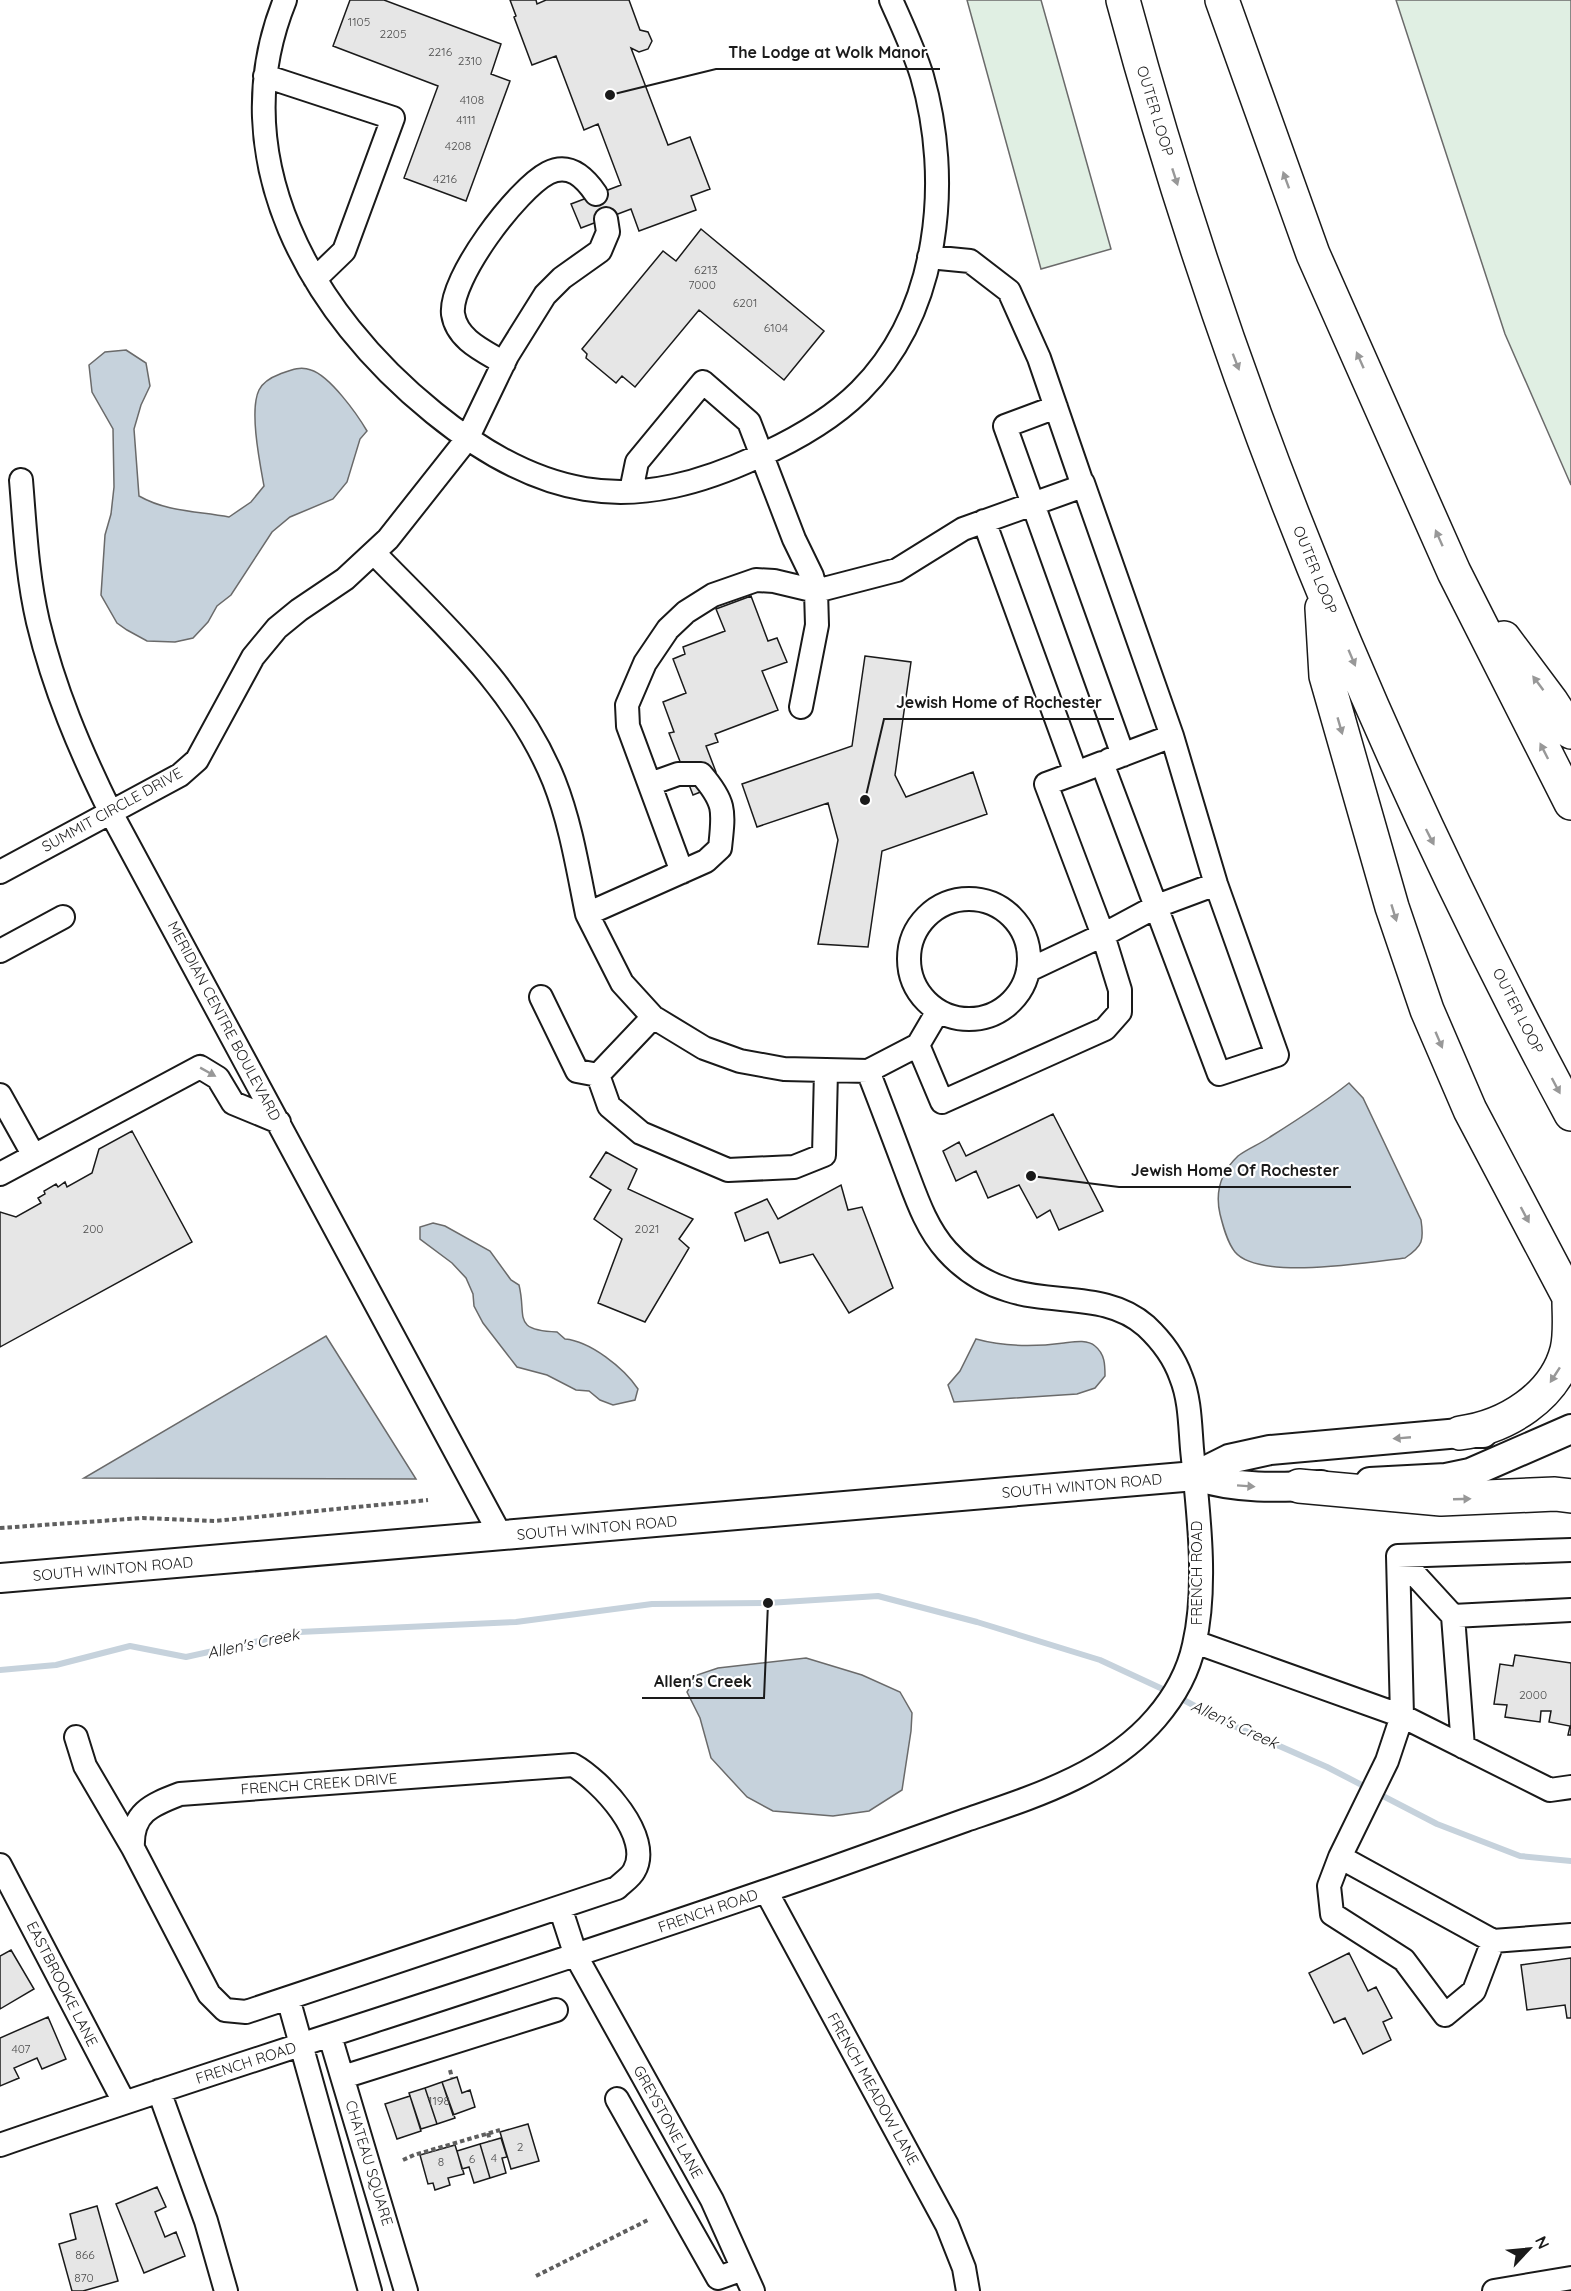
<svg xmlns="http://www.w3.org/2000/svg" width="1571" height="2291" viewBox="0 0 1571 2291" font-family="Quicksand,sans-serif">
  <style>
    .green { fill: #e0efe3; stroke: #6a6a6a; stroke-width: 1.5 }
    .water { fill: #c6d2dc; stroke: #6a6a6a; stroke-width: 1.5 }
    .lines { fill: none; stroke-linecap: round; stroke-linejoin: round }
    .stream { stroke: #c6d2dc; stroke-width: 6 }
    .building { fill: #e6e6e6; stroke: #1a1a1a; stroke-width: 1.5 }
    .minor-casing { stroke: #1a1a1a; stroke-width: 26 }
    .major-casing { stroke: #1a1a1a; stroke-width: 32 }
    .highway-casing { stroke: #1a1a1a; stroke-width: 36 }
    .path { stroke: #5f5f5f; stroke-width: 4; stroke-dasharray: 4.5 3; stroke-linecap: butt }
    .minor { stroke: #fff; stroke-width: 22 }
    .major { stroke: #fff; stroke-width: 28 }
    .highway { stroke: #fff; stroke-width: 33 }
    .oneway { fill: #989898 }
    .labels { text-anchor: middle; stroke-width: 4.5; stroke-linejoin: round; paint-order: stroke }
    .number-label { font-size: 12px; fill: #4d4d4d }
    .street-label { font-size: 15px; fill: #1a1a1a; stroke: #fff }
    .water-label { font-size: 16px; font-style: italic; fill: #1a1a1a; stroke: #fff }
    .leader { fill: none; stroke: #1a1a1a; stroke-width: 2 }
    .callout-dot { fill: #1a1a1a; stroke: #fff; stroke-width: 2 }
    .callout-label { font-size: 16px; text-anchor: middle; font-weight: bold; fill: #1a1a1a; stroke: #fff; stroke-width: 4.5; stroke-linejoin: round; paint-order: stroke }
  </style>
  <rect width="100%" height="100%" fill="#fff"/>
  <!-- green -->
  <path class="green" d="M967,0H1041L1111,249L1041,269Z
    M1396,0H1571V485L1505,334Z"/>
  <!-- water -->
  <path class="water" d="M126,350L146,363L150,386L141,405L134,429L139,496C167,512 198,511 229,517L251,502L264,486C260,464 249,410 259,390C263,382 272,377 280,374C291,370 300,366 311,370C330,376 357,414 367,431L360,439L347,482L333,499L290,517L272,532L231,595L217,606L208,622L193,638L175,642L147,641L127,630L117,623L101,595L105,535L111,514L114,487L113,429L92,392L89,365L105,352Z
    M1349,1083L1363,1098L1421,1220C1424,1240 1423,1246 1405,1258C1371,1262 1259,1281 1235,1252C1227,1242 1223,1226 1220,1214C1215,1192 1221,1172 1238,1156C1247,1149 1260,1144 1270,1137C1297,1120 1324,1103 1349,1083Z
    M433,1223L445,1226L490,1251L511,1280L519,1285C527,1317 511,1330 557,1332L565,1339C590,1341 624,1368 638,1389L635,1400L613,1405L600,1400L589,1391L576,1390L547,1375L517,1367L483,1323L474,1306L473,1294L466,1278L452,1263L420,1239V1227Z
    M326,1336L416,1479L84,1478Z
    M976,1339C1005,1347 1034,1347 1064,1343C1073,1342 1087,1339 1095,1346C1105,1354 1105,1365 1105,1376L1095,1388L1077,1394L954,1402L948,1385L960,1371Z
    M806,1658L862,1675L900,1692L912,1713L911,1731L902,1790L869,1811L833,1816L773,1811L747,1797L711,1758L700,1718L687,1692L697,1675L718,1668Z"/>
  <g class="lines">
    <!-- stream -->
    <path class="stream" d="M0,1670L56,1665L130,1646L186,1657L299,1632L516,1622L652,1604L768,1603L878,1596L977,1622L1100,1660L1169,1692
      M1178,1697L1225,1722L1327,1767L1437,1824L1520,1856L1571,1861"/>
  </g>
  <!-- building -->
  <path class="building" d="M350,0H384L501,44L491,74L510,81L466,201L404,178L438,86L333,46Z
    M510,0H536L537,4L546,0H629L640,30L648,32L652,41L648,49L639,52L631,48L668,145L690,137L710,189L691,196L696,210L639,231L631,209L581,228L571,204L621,185L598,124L584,130L556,56L532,65L514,17L516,16Z
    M701,229L824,331L784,380L699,310L635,387L622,376L616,383L586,358L587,354L582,349L663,251L676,261Z
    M751,596L768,641L777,638L787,662L762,671L778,710L715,734L718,742L706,746L716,772L703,777L708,789L693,795L669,733L674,732L663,702L686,693L673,659L685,654L683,647L725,631L716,609Z
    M865,656L911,662L895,775L906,797L973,772L987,814L882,851L868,947L818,944L838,840L828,803L757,827L742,784L852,746Z
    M1053,1114L1103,1211L1059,1230L1050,1210L1037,1218L1019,1185L988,1198L976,1171L956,1181L943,1151L959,1142L966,1156Z
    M132,1131L192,1242L0,1347V1212L16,1217L41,1203L38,1198L45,1194L44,1191L56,1184L58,1187L65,1182L67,1187L92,1173L99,1149Z
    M606,1152L637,1169L628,1189L693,1219L679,1239L689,1248L645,1322L598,1303L622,1239L594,1219L611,1190L590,1177Z
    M841,1185L848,1210L862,1207L893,1288L849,1313L813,1254L780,1263L768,1232L745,1241L735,1213L767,1199L778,1219Z
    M1515,1655L1571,1663V1735H1568L1570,1726L1549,1722L1551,1711H1541L1540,1722L1505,1717L1507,1705L1494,1704L1500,1664L1513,1666Z
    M11,1950L34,1989L0,2009V1956Z
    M1349,1953L1368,1991L1376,1987L1392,2018L1383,2022L1391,2040L1363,2054L1345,2018L1334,2023L1309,1973Z
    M1571,1958V2018H1567L1565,2005L1527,2010L1521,1965Z
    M48,2017L66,2059L42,2069L37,2058L14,2068L19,2078L0,2086V2038Z
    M457,2077L462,2093L470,2090L475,2107L453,2115L442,2082Z
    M442,2082L455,2118L437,2124L425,2088Z
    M425,2088L437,2124L421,2129L409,2093Z
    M410,2096L421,2131L397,2139L385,2104Z
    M528,2124L539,2161L511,2169L500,2132Z
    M501,2138L507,2157L502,2158L506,2173L490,2178L480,2144Z
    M480,2144L490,2178L474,2183L469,2167L462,2169L457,2151Z
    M455,2145L464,2174L448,2178L450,2185L435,2190L433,2183L428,2184L420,2155Z
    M157,2187L166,2207L155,2212L165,2237L176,2232L185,2256L144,2273L116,2204Z
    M97,2206L118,2281L83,2291H72L59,2244L76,2239L70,2214Z"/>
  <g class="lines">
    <!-- minor casing -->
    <g class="minor-casing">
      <path id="minor" d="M285,0C221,158 311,314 434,413C477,448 529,480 585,489C645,499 703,482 757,457C795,440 831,420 860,391C940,311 952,180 922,76C914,50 902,25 891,0
        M265,76L393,118L344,251L315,279
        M504,363C484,351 457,340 453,314C449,279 517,189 548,173C570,162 585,178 596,194
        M1056,407L1005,426L1123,755
        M21,480C25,528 27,575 38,622C54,689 80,750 110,811L501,1536
        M631,491L637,462L703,382L749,422L794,539L812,576L816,591L817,625L801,707
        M984,521L1076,773L1102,763L1219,1074L1277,1055L1216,884L1172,736L1083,483
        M374,553C441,622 517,689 554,781C571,824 578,870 587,914L706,861L720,848C724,811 726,803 701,774H678L650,784
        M1109,760L1172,736
        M0,872L180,775L197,760L253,657L277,628L299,610L345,579L388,539L467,439L507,356L545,295L562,278L600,251L608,232L606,219
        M682,872L628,726L627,705L645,663L668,629L686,612L713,595L756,580L774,581L816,591L897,570L963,529L1083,486L1039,358L1009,291L970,261L929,257
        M909 959a60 60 0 1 1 120 0a60 60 0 1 1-120 0Z
        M587,914L622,983L653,1017L704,1048L740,1061L784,1069L868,1071L918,1045L938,1011
        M0,951L63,917
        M1029,970L1103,935L1046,784L1076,773
        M541,997L577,1071L598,1075
        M653,1017L598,1075L609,1106L641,1133L728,1170L794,1167L824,1155L826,1071
        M918,1045L942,1102L1105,1029L1120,1012V990L1103,935L1157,906L1216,884
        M0,1095L34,1156
        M0,1174L200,1067L218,1078L233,1103L279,1122
        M1571,1550L1398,1556L1402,1716L1387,1761L1340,1857L1493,1941L1571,1935
        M1398,1556L1453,1616
        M1195,1642L1402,1716L1550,1790L1571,1787
        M76,1737L85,1766L133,1848
        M1463,1747L1453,1616L1571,1610
        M573,1765C600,1780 654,1837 634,1871C631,1877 622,1883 617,1888L246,2012L225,2010L209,1994L133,1848C131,1813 151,1805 180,1794Z
        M1340,1857L1329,1886L1332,1914L1404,1960L1445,2015L1474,1991L1493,1941
        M0,1865L124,2102
        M766,1891L947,2225L964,2268L968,2291
        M560,1907L576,1956L712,2200L753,2291
        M288,1998L370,2291
        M330,2036L406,2291
        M343,2077L556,2010
        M159,2091L206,2221L226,2291
        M617,2099L718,2278L743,2269
        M0,2145C275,2050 554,1966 829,1869C875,1853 920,1836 966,1820C1033,1797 1108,1774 1156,1718C1174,1697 1188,1673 1194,1645C1208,1585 1198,1510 1192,1449C1190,1425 1190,1399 1181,1377C1174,1357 1162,1341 1146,1326C1108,1292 1054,1305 1008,1290C985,1283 963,1269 947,1251C926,1228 916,1197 905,1168C893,1136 881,1104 868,1071
        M1494,2291L1571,2278"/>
    </g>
    <!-- major casing -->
    <g class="major-casing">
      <path id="major" d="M1195,1476L1229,1459L1270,1450L1460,1433H1483
        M1370,1482L1446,1478L1470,1473L1571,1429
        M0,1578L1195,1476C1236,1489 1279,1488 1321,1485"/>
    </g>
    <!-- highway casing -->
    <g class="highway-casing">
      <path id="highway" d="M1123,0C1227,387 1381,761 1571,1114
        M1222,0L1313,254L1454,572L1571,803
        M1322,608L1326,676L1392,907L1427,1010L1470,1110L1571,1301
        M1504,638L1551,701L1571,732
        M1460,1433C1506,1427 1555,1397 1567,1350C1571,1333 1569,1315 1569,1299
        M1299,1486L1441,1499L1555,1494L1571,1496"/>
    </g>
    <!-- path -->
    <path class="path" d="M0,1528L143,1518L215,1521L428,1500
      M450,2070L452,2078
      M488,2133L490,2141
      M403,2160L414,2155L500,2130
      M536,2276L650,2219"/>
    <!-- minor -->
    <use href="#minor" class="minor"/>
    <!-- major -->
    <use href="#major" class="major"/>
    <!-- highway -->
    <use href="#highway" class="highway"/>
  </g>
  <!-- one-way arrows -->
  <defs><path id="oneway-solid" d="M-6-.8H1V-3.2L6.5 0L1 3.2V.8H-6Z" transform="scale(1.5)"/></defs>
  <g class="oneway">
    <use href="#oneway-solid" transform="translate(1175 177) rotate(72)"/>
    <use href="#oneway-solid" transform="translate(1286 180) rotate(-110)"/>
    <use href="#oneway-solid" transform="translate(1360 360) rotate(-114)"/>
    <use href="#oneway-solid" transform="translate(1236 362) rotate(69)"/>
    <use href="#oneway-solid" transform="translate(1439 538) rotate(-114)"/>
    <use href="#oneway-solid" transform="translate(1352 658) rotate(67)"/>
    <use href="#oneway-solid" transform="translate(1538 683) rotate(-127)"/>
    <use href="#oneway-solid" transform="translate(1340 726) rotate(74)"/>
    <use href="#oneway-solid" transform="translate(1544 751) rotate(-117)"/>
    <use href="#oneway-solid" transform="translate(1430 837) rotate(63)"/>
    <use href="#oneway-solid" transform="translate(1394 913) rotate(73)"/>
    <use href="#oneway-solid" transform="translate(1439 1040) rotate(67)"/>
    <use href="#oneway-solid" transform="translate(208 1072) rotate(29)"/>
    <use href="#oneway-solid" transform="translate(1556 1086) rotate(62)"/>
    <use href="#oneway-solid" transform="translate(1525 1215) rotate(62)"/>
    <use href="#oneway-solid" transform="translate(1555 1375) rotate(123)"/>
    <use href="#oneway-solid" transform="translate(1402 1438) rotate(175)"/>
    <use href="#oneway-solid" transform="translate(1246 1486) rotate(4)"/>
    <use href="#oneway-solid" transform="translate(1462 1499) rotate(-2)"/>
  </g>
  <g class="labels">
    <!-- number labels -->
    <g class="number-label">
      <text x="359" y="26">1105</text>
      <text x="393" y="38">2205</text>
      <text x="440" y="56">2216</text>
      <text x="470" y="65">2310</text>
      <text x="472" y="104">4108</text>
      <text x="466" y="124">4111</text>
      <text x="458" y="150">4208</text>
      <text x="445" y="183">4216</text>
      <text x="706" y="274">6213</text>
      <text x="702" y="289">7000</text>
      <text x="745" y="307">6201</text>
      <text x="776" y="332">6104</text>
      <text x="93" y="1233">200</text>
      <text x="647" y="1233">2021</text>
      <text x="1533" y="1699">2000</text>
      <text x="21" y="2053">407</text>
      <text x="439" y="2105">1198</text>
      <text x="520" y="2151">2</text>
      <text x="494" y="2162">4</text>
      <text x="472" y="2163">6</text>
      <text x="441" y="2166">8</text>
      <text x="85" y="2259">866</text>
      <text x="84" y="2282">870</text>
    </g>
    <!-- street labels -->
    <g class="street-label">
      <text transform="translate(1155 111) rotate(73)" y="5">OUTER LOOP</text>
      <text transform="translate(1315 570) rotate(68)" y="5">OUTER LOOP</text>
      <text transform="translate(112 810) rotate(-29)" y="5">SUMMIT CIRCLE DRIVE</text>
      <text transform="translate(1518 1011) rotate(63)" y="5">OUTER LOOP</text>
      <text transform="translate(224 1021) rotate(62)" y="5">MERIDIAN CENTRE BOULEVARD</text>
      <text transform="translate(1082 1486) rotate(-5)" y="5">SOUTH WINTON ROAD</text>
      <text transform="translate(597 1528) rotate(-5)" y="5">SOUTH WINTON ROAD</text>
      <text transform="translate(113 1569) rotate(-5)" y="5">SOUTH WINTON ROAD</text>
      <text transform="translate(1197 1573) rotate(-90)" y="5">FRENCH ROAD</text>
      <text transform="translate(319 1784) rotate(-4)" y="5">FRENCH CREEK DRIVE</text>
      <text transform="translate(708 1911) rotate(-19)" y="5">FRENCH ROAD</text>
      <text transform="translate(62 1984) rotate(63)" y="5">EASTBROOKE LANE</text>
      <text transform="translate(246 2063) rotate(-18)" y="5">FRENCH ROAD</text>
      <text transform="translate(873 2089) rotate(61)" y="5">FRENCH MEADOW LANE</text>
      <text transform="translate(668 2122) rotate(61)" y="5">GREYSTONE LANE</text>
      <text transform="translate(369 2163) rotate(73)" y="5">CHATEAU SQUARE</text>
    </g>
    <!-- water labels -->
    <g class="water-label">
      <text transform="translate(253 1643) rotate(-12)" y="6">Allen's Creek</text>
      <text transform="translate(1235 1724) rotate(25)" y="6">Allen's Creek</text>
    </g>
  </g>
  <!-- callouts -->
  <path class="leader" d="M610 95L716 69H940M865 800L884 719H1114M1031 1176L1119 1187H1351M768 1603L764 1698H642"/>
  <g class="callout-dot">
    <circle cx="610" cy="95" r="6"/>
    <circle cx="865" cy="800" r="6"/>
    <circle cx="1031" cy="1176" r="6"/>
    <circle cx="768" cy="1603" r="6"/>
  </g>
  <g class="callout-label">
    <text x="828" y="58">The Lodge at Wolk Manor</text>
    <text x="999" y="708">Jewish Home of Rochester</text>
    <text x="1235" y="1176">Jewish Home Of Rochester</text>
    <text x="703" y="1687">Allen's Creek</text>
  </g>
  <!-- north arrow -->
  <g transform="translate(1529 2249) rotate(64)" stroke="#ffffff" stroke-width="4.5" paint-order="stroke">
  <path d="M0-4.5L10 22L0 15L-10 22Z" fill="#1a1a1a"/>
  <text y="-9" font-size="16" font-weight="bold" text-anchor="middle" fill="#1a1a1a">N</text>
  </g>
</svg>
